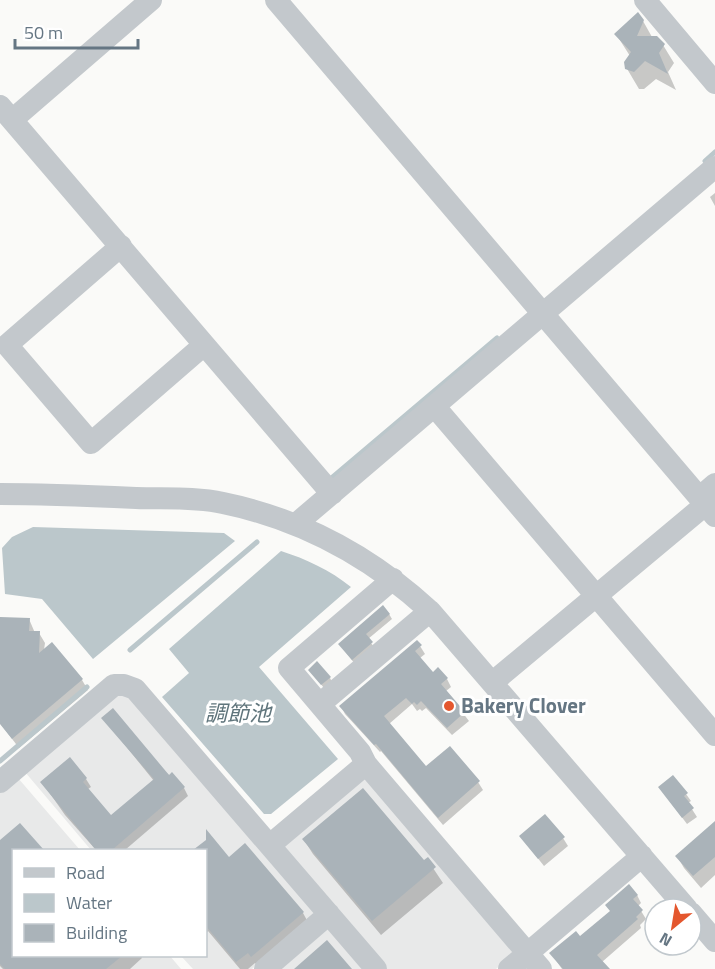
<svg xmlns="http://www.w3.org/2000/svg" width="715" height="969" viewBox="0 0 715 969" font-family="'Titillium Web','Noto Sans JP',sans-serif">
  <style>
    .built { fill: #e8e9e9 }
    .water { fill: #bbc7cb }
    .shadow { fill: #0003 }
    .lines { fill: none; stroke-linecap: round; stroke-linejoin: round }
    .stream { stroke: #bbc7cb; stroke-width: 5 }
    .building { fill: #aab3b9 }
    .minor { stroke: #c3c8cc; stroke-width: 22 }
    .poi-dot { fill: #e4572e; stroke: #fff; stroke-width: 2 }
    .labels { text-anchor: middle; stroke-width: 6; stroke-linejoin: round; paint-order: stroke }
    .poi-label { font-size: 21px; font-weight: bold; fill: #657683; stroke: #fff; text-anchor: start }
    .water-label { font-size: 22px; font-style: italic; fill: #60757c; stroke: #fff }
  </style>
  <rect width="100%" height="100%" fill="#fafaf8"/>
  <!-- built -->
  <path class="built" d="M123,689L316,914L252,969H193L181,956H206V850H91L25,772Z
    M365,775L516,952L496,969H387L282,846Z
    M18,778L80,850H14V956H170L181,969H0V793Z
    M328,929L363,969H281Z"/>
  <!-- water -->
  <path class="water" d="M33,527L224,533L235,541L93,659L42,599L5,594L2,548L12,537Z
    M281,551C306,559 330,570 351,587L259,667L338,759L271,814H264L162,697L189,673L169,649Z"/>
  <!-- shadow -->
  <path class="shadow" d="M643,21L652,37L663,45L674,63L668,72L676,90L656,79L644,89H639L626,67L630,56L616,34Z
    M715,193V206L710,197Z
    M389,614L392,619L368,639L374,647L355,664L343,649Z
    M29,619L35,633H39L45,643L44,650L52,644L82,680L88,690L19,748L0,723V628Z
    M420,646L425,654L420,658L433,674L438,669L447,679L451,687L446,691L469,721L452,735L426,708L422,711L420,709L417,711L412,704L389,724L426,768L478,782L483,790L443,825L381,751L380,752L345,714L341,706Z
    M310,670L330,678L334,686L327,692Z
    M103,718L184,788L188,796L125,850H96L65,815L42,782L86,779L91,787L88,789L111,817L154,781Z
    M660,788L686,794L691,801L688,803L697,817L687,824Z
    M715,823V875L701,888L684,868L677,856Z
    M20,825L42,850H14V956H141L142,958L130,969H3L0,966V842Z
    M521,837L563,838L568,846L544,866Z
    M211,838L228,859L303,913L309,924L259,967L255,963L248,969H240L208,931L206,934V850H196Z
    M304,840L424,862L427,859L443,883L381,935L313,854Z
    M637,895L641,903L638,906L646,919L640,925L641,928L602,962L607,969H562L551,953L580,938Z"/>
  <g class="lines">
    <!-- stream -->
    <path class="stream" d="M705,161L715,152
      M328,481L497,338
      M130,650L257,542
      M0,761L87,687"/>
  </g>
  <!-- building -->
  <path class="building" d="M638,12L644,20L637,36H657L665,44L659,53L668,74L645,61L634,72L625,69L624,62L631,52L614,34Z
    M383,605L390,614L366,634L373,642L352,660L338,644Z
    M0,617L30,618L29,631H40L39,653L52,642L83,679L12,739L0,724Z
    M417,640L422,645L415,651L433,672L438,667L448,678L441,684L465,712L447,728L421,701L417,705L414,702L412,704L406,698L384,716L426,766L450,746L480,781L438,818L376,744L374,745L339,706Z
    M317,661L331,677L321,685L308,670Z
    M113,708L169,775L172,772L185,787L112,850H96L40,782L70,757L87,778L83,782L111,815L154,779L101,718Z
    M673,775L688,793L684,796L694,808L682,818L658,787Z
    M363,788L424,860L428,857L436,867L372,921L302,839Z
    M545,814L565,837L538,859L519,836Z
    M715,821V857L693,876L675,856Z
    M20,823L44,850H14V956H122L106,969H5L0,964V840Z
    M206,829L229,857L245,843L304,912L251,957L248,953L236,962L206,926V850H193L206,840Z
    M629,884L638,895L633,899L643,910L636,917L638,919L597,955L610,969H563L549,953L576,931L580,936L610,911L605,905Z
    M327,940L352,969H294Z"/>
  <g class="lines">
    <!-- minor -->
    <path class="minor" d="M276,0L715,516
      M645,0L715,83
      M0,106L332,494
      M12,120L151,0
      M121,246L7,345L91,443L204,345
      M435,407L715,735
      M0,494C45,494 91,496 136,498C165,499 195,497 223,503C301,519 371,557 430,611L687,909
      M296,524L715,167
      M393,579L289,668L360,752L366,764L541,969
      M493,682L699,510L708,490L715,484
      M320,704L430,611
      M0,782L114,685H124L135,689L376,969
      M270,845L366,764
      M691,913L715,941
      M265,969L329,914
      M509,969L642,856"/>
  </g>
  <!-- markers -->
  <circle class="poi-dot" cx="449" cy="706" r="6"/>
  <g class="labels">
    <!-- poi labels -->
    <g class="poi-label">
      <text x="461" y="713">Bakery Clover</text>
    </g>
    <!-- water labels -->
    <g class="water-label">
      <text x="238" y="721">調節池</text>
    </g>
  </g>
  <!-- legend -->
  <rect x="12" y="849" width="195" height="108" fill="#ffffff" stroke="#c1c8cd" stroke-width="1.5"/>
  <rect x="24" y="868" width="30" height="9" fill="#c3c8cc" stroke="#c1c8cd" stroke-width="1.5"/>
  <text x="66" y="879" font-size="18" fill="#657683">Road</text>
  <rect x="24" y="894" width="30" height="18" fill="#bbc7cb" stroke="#c1c8cd" stroke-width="1.5"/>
  <text x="66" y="909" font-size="18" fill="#657683">Water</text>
  <rect x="24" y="924" width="30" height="18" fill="#aab3b9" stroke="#c1c8cd" stroke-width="1.5"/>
  <text x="66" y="939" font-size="18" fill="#657683">Building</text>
  <!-- north arrow -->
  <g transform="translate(673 927) rotate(210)"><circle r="28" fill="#ffffff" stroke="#c1c8cd" stroke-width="1.5"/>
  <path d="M0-4.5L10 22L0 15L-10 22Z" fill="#e4572e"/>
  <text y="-9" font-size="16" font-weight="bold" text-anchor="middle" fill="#657683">N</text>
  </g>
  <!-- scale -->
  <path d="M15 39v9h123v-9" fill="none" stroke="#657683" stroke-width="3"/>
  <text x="24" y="39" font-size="18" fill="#657683" stroke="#ffffff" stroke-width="4.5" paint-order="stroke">50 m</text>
</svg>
